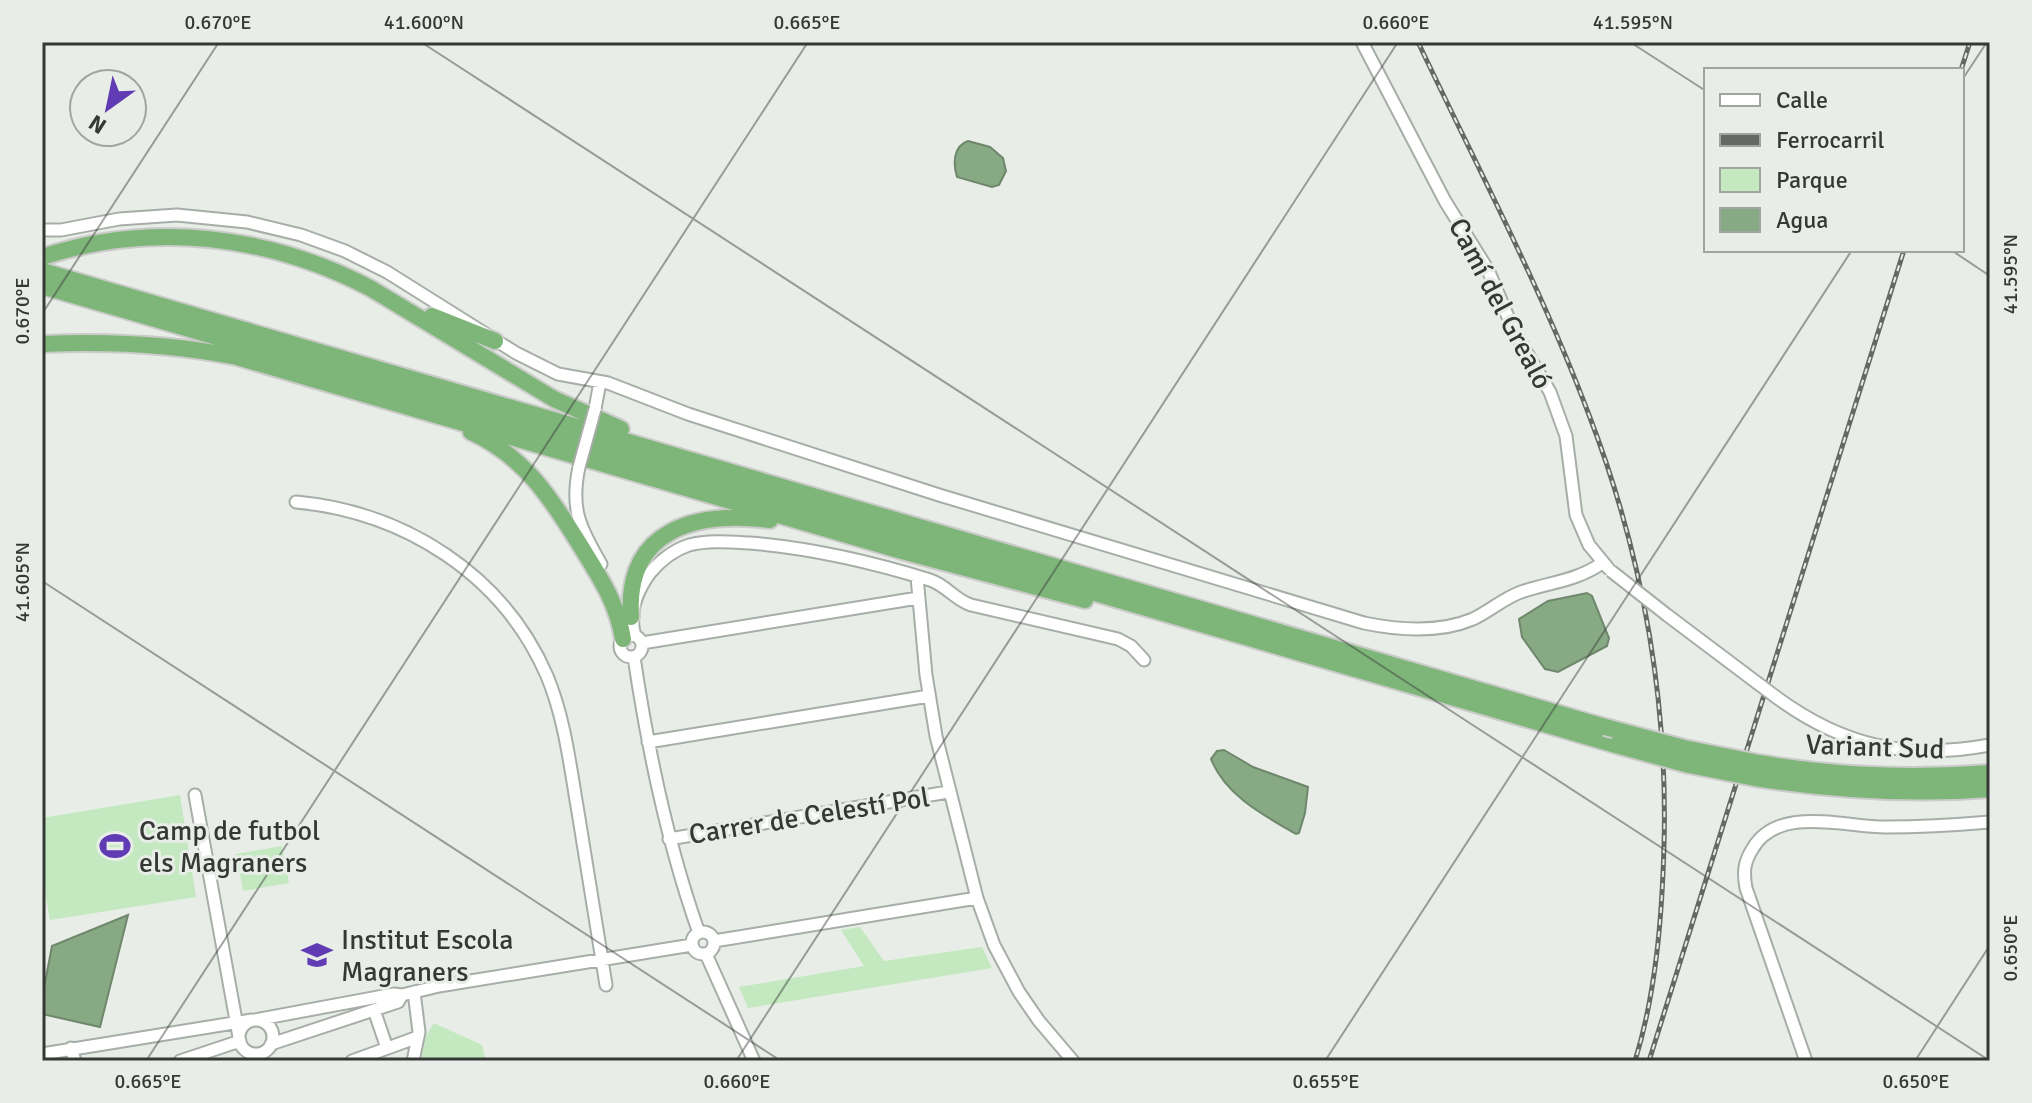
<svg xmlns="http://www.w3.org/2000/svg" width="2032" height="1103" viewBox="0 0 2032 1103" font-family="Signika,sans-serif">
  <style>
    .green { fill: #c4e8c0 }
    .water { fill: #87a983; stroke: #6f876c; stroke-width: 2 }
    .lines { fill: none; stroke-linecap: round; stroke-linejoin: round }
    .minor-casing { stroke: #a7ada7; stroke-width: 15 }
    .highway-casing { stroke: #cbcbca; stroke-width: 20 }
    .minor { stroke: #fff; stroke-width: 11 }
    .highway { stroke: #7eb679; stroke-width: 16 }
    .rail-casing { stroke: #656864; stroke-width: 5 }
    .rail { stroke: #e8eee7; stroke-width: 2; stroke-dasharray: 6; stroke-linecap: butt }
    .minor-bridge-casing { stroke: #a7ada7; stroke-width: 15; stroke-linecap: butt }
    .highway-bridge-casing { stroke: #cbcbca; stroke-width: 20; stroke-linecap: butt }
    .minor-bridge { stroke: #fff; stroke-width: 11 }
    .highway-bridge { stroke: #7eb679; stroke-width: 16 }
    .ticks { fill: none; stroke: #363835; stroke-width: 2; stroke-opacity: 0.45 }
    .labels { text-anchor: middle; stroke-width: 6; stroke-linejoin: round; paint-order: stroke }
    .street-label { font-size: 28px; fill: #363835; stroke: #e8eee7 }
    .poi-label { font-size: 28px; fill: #363835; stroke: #e8eee7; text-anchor: start }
    .neatline { fill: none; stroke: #363835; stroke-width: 3 }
    .ticks-label { font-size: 20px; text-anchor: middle; fill: #363835 }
  </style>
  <rect width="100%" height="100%" fill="#e8eee7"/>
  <!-- green -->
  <path class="green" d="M180,795L196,897L50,920L42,875V818Z
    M282,846L285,863L239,871L236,854Z
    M286,866L289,883L243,891L240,874Z
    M860,927L884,961L982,947L992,968L748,1008L739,987L864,966L841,930Z
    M434,1023L482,1045L486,1061H421L426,1036Z"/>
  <!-- water -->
  <path class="water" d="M968,141L990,147L1003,158L1006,171L999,185L992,187L957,177C953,164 953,146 968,141Z
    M1587,593L1592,596L1609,638L1607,646L1558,672L1545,669L1522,637L1519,619L1548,601Z
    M1224,750L1253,767L1308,787L1305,813L1299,833L1296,834C1263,815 1225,795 1211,759L1217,751Z
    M128,915L100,1027L42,1014V998L52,946Z"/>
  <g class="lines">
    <!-- minor casing -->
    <g class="minor-casing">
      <path id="minor" d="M1362,42L1445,201L1488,270L1514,331L1550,392L1566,436L1576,515L1589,545L1608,568
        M42,230H61L119,219L177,215L247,222L301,235L345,251L387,272L516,353L558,374L608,383L688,414L939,495L1364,623C1398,630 1440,633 1473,619C1490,611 1504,598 1521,592C1550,582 1577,581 1602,563
        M595,409L600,382
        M579,467C570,509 580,528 601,564
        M296,502C404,512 503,574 547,676C565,719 570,766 578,812C587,870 597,927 606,985
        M917,577L926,675L936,736L977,898L994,945L1019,992L1039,1021L1073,1061
        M1667,615L1756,682
        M620 646a11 11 0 1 1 22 0a11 11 0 1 1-22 0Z
        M635,636C628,613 636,592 650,573C660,561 674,550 689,545C709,540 731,542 750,543C811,548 872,562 930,580C946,585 955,600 971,605L1118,639L1131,646L1144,660
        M642,643L918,598
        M634,657C648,751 667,843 699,933
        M1776,697C1844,747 1907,760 1990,745
        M648,742L929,696
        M195,795L239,1037
        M669,839L948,792
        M692 943a11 11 0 1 1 22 0a11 11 0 1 1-22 0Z
        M714,941L977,898
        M706,954L754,1061
        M374,1010L387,1048
        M255,1020L394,994L402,995L439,986L692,945
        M239 1037a17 17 0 1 1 34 0a17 17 0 1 1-34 0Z
        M271,1044L398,1002L402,995
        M71,1048L75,1061
        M42,1054L252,1020
        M180,1061L240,1041
        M352,1061L418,1037
        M413,1061L419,1032L414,992
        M1806,1061L1746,888C1743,872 1744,862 1753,848C1779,805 1844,827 1885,827C1920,827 1955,825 1990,822"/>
    </g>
    <!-- highway casing -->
    <g class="highway-casing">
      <path id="highway" d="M42,257C152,221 268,235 370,288L554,399L621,429
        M42,271L1605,727
        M42,286L1616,745
        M432,316L495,341
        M42,344C107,341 173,344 237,357L902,551L1085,600
        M471,432C524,456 551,498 580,545C599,576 617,602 623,639
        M631,617C625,528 697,511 770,520
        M1759,763C1835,776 1912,779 1990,773
        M1755,778C1833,790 1911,795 1990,789"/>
    </g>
    <!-- minor -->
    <use href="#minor" class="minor"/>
    <!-- highway -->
    <use href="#highway" class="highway"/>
    <!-- rail casing -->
    <g class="rail-casing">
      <path id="rail" d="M1418,42C1476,165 1541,287 1589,415C1642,553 1668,699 1664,846C1662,917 1656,993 1635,1061
        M1961,70L1970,42
        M1649,1061L1904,250"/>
    </g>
    <!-- rail -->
    <use href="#rail" class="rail"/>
    <!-- minor-bridge casing -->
    <g class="minor-bridge-casing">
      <path id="minor-bridge" d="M579,467L595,409
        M1611,571L1667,615
        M1756,682L1776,697"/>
    </g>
    <!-- highway-bridge casing -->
    <g class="highway-bridge-casing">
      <path id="highway-bridge" d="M1605,727L1684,748L1759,763
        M1616,745L1689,765L1755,778"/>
    </g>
    <!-- minor-bridge -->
    <use href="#minor-bridge" class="minor-bridge"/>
    <!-- highway-bridge -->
    <use href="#highway-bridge" class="highway-bridge"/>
  </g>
  <!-- ticks -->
  <path class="ticks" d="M421,42L1990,1061M1630,42L1706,91M1962,80L1987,42M1951,250L1990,276M42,314L219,42M42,581L781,1061M146,1061L808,42M736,1061L1398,42M1325,1061L1852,250M1915,1061L1990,945"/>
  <!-- icons -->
  <defs>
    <g id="stadium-bare" transform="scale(2.4)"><path d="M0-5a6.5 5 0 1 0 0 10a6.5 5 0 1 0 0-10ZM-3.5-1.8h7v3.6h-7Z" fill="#613bb3" stroke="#e8eee7" stroke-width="2.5" paint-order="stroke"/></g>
    <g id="school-bare" transform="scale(2.4)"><path d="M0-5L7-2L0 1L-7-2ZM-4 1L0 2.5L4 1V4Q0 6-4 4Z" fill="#613bb3" stroke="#e8eee7" stroke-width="2.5" paint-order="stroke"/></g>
  </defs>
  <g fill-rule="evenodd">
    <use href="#stadium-bare" x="115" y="846"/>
    <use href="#school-bare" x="317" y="955"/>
  </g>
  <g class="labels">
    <!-- street labels -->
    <g class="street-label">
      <text transform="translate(1501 303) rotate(62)" y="10">Camí del Grealó</text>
      <text transform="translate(1875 746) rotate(2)" y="10">Variant Sud</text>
      <text transform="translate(809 815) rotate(-9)" y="10">Carrer de Celestí Pol</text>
    </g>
    <!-- poi labels -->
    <g class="poi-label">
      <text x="139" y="840">Camp de futbol<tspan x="139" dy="32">els Magraners</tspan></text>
      <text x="341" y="949">Institut Escola<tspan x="341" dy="32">Magraners</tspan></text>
    </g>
  </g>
  <!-- border -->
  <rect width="2032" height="1103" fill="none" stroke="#e8eee7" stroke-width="88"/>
  <!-- legend -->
  <rect x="1704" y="68" width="260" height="184" fill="#e8eee7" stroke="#a1a5a0" stroke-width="2"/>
  <rect x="1720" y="94" width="40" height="12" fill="#ffffff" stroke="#a1a5a0" stroke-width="2"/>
  <text x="1776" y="108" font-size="24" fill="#363835">Calle</text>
  <rect x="1720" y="134" width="40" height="12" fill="#656864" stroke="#a1a5a0" stroke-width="2"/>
  <text x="1776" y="148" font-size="24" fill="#363835">Ferrocarril</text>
  <rect x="1720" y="168" width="40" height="24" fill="#c4e8c0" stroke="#a1a5a0" stroke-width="2"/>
  <text x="1776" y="188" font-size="24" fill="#363835">Parque</text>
  <rect x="1720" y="208" width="40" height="24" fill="#87a983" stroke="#a1a5a0" stroke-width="2"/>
  <text x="1776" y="228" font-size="24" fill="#363835">Agua</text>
  <!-- north arrow -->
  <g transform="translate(108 108) rotate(213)"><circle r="38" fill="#e8eee7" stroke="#a1a5a0" stroke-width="2"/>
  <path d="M0-6L14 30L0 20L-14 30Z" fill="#613bb3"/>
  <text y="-12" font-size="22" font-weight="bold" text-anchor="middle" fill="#363835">N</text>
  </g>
  <rect x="44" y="44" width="1944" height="1015" class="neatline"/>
  <g class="ticks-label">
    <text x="218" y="29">0.670°E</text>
    <text x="424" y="29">41.600°N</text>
    <text x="807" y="29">0.665°E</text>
    <text x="1396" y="29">0.660°E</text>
    <text x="1633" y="29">41.595°N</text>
    <text transform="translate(2010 274) rotate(-90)" y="7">41.595°N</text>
    <text transform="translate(22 311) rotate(-90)" y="7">0.670°E</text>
    <text transform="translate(22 582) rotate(-90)" y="7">41.605°N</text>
    <text transform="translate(2010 948) rotate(-90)" y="7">0.650°E</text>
    <text x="148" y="1088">0.665°E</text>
    <text x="737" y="1088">0.660°E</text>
    <text x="1326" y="1088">0.655°E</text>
    <text x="1916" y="1088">0.650°E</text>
  </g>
</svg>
